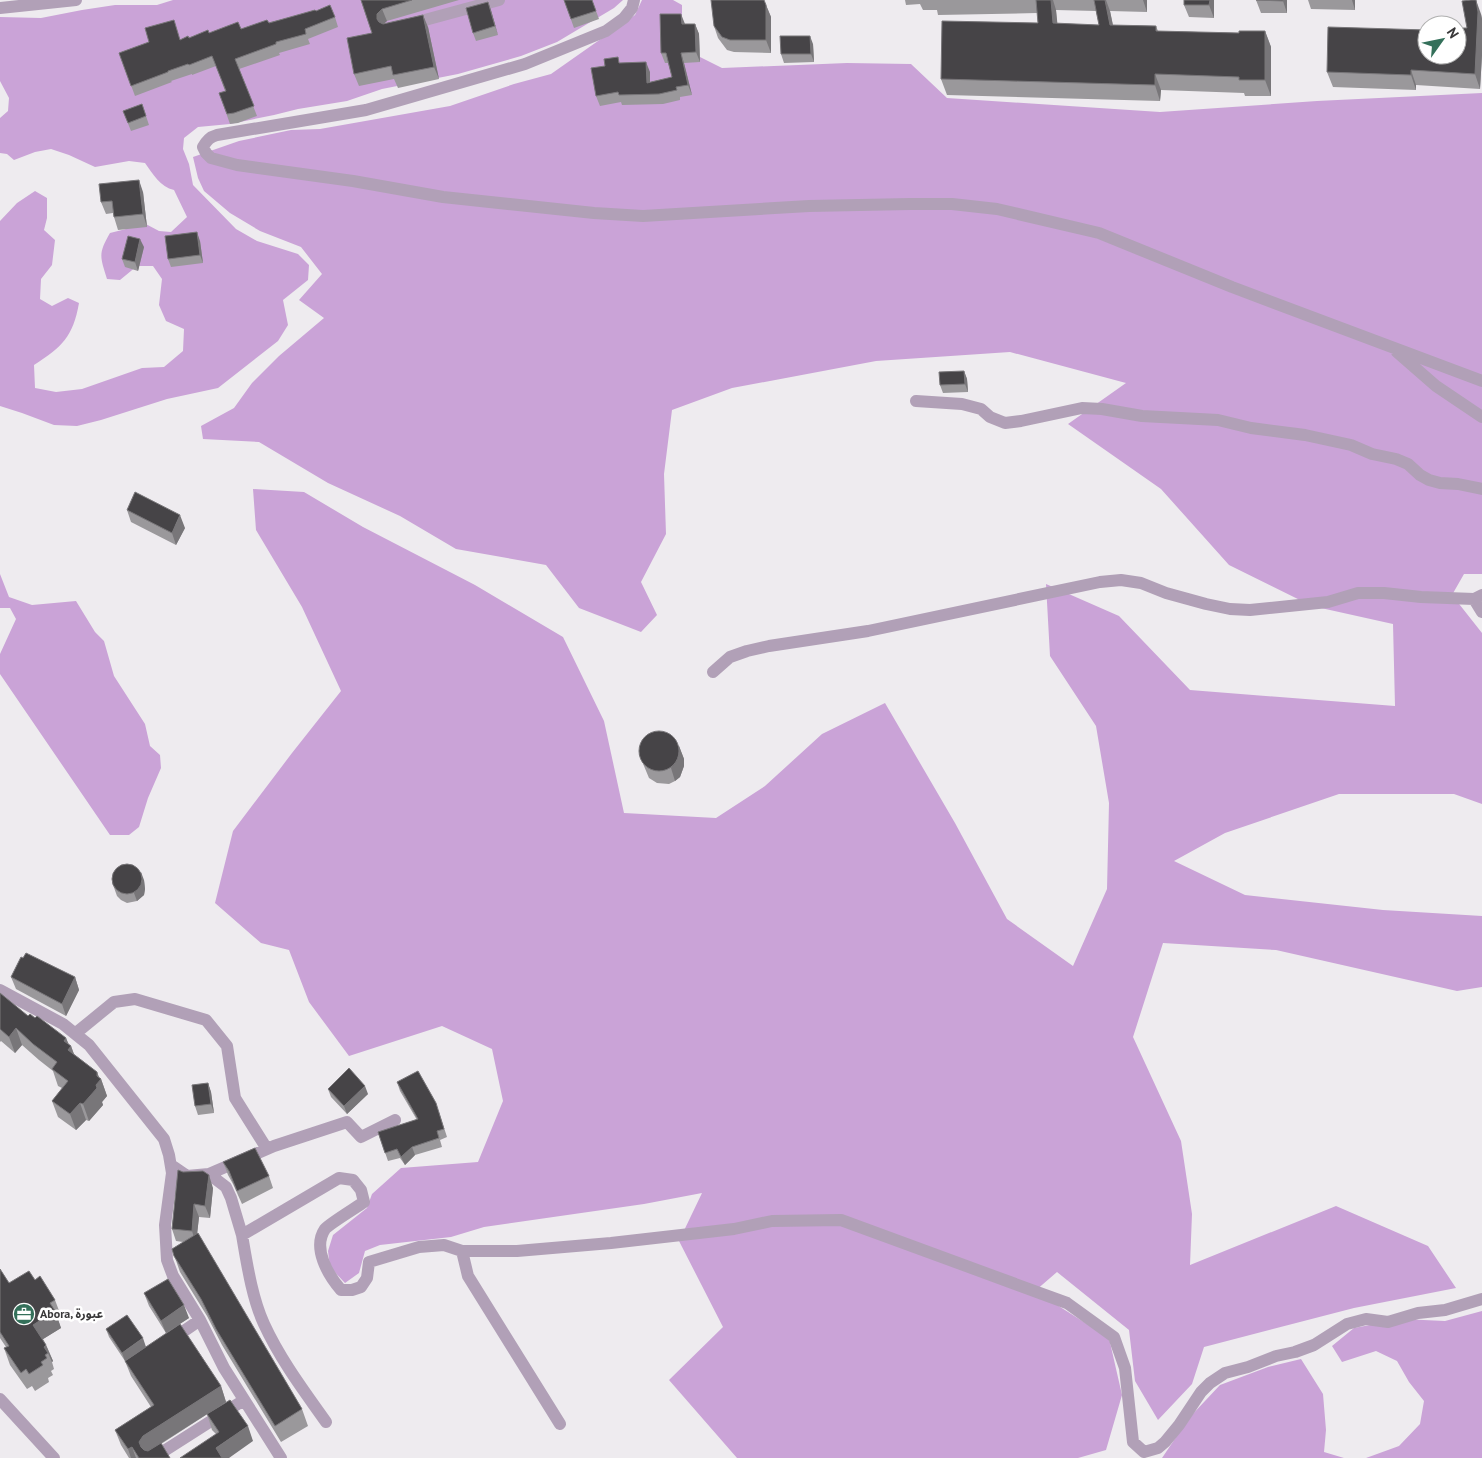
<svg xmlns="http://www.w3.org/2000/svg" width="1482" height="1458" viewBox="0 0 1482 1458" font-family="'PT Sans','Noto Sans Arabic',sans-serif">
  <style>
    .forest { fill: #caa3d7 }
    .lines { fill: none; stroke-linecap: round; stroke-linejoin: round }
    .minor { stroke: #b1a0b7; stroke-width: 12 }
    .wall { fill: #9a989b; fill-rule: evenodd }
    .shaded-wall { fill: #787679 }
    .building { fill: #464447; stroke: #787679 }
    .labels { text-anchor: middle; stroke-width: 5; stroke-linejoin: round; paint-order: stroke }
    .poi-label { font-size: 12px; font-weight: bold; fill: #383738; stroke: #fff; text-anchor: start }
  </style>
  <rect width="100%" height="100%" fill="#eeebef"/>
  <!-- forest -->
  <path class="forest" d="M173,0H623L614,8L557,42L521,56L458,74L382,89L347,101L298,109L274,115L230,124L198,127L184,138L183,149L189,164L193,185L236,229L257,241L298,254L309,265L308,280L283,300L288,325L278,341L218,388L167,399L101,420L77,426L54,425L22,413L0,406V221L17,203L35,191L47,198V218L44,230L55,240L52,265L41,279L40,299L52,306L68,298L79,303C73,337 62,347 34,365L35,388L56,392L82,389L142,368L164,367L183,351L184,329L166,321L159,305L162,279L153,266H137L120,280L107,279C100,256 98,254 110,233L126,229L142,222L159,231L171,232L187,217L174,190C160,187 153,174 145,163L129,161L95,167L69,155L51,149L35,152L14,160L7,154L0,153V118L8,111L9,98L0,81V17L41,18L82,10L115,5H157Z
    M642,0H673L682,5V48L722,68L847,63L911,64L947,98L1160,112L1317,101L1482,93V574H1464L1452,595L1482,633V804L1454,794H1339L1225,833L1174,861L1245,895L1383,910L1482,916V987L1457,991L1276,950L1163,943L1133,1037L1181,1141L1192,1214L1190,1265L1336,1206L1428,1246L1456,1288L1354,1308L1204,1347L1192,1384L1158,1420L1135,1381L1129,1330L1057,1272L1035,1291L1109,1338L1122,1395L1106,1450L1078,1458H737L669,1380L723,1327L679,1241L702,1193L644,1204L484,1227L451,1237L380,1245L365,1251L359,1273L345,1283L330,1267L328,1251L333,1235L367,1208L372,1194L401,1168L478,1162L503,1101L492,1049L442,1026L349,1056L309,1002L289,950L261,943L215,903L233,831L292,753L341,691L302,607L256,530L253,489L304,492L363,527L475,585L563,637L604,721L624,813L716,818L765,786L822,734L885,703L955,823L1007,919L1073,966L1107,889L1109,803L1096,726L1050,656L1046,584L1119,616L1190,690L1395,706L1393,624L1312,606L1229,565L1161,489L1068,424L1126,383L1010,352L876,361L732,388L672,410L664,474L666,534L641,582L657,615L641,632L579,608L546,565L456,549L400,516L328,483L259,442L203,439L201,426L234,408L252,383L279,356L324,318L299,300L322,274L301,247L260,231L230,213L204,191L198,178L193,157L239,141L291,130L320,129L450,106L514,84L551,74L635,15Z
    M0,574L9,597L32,605L76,601L95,632L104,641L114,676L145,724L150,746L160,755L161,768L148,798L139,827L129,835H110L0,674V654L16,619L10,608H0Z
    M1482,1311V1458H1366L1399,1446L1420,1424L1424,1401L1409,1382L1397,1361L1376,1351L1342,1362L1332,1346L1354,1328L1402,1319L1445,1321Z
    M1301,1359L1323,1394L1326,1430L1324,1452L1344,1458H1162L1189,1418L1220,1385L1268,1367Z"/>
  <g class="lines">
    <!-- minor -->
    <path class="minor" d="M634,0L632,8L624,18L606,31L525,64L366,110L217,135C210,137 207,140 203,147L206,153L211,158L237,165L353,181L443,197L594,213L643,216L809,206L910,204H952L997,209L1099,233L1232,287L1482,381
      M0,8L76,0
      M410,24L499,0
      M1397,352L1436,386L1482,417
      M916,401L962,404L981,409L990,417L1005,423L1021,421L1082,408L1102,409L1142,416L1218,420L1251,428L1305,435L1351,445L1372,454L1396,459L1408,464L1420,475L1429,480L1440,483L1458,484L1482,489
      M1474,599L1482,612
      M713,672L730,657L747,651L769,646L868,631L1100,582L1121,580L1141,583L1166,593L1206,604L1230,609L1250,610L1328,602L1358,593H1384L1421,597L1474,599L1482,595
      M0,990L63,1024L89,1045L164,1139L169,1155L172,1173L165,1225L167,1260L173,1276L200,1320L224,1368L281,1458
      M76,1033L114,1002L135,999L206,1020L227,1046L235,1098L267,1149
      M171,1165L187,1176L209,1174L226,1187L231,1198L242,1235L339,1178L353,1180L361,1190L364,1202C357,1207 329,1224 325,1229C312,1248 328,1275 341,1290H352L361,1287L367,1278L369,1262L419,1247L444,1245L462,1251H517L611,1243L734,1229L772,1221L841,1220L1067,1303L1114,1337L1125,1368L1133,1442L1144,1452L1158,1448L1165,1442L1179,1425L1201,1392L1210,1383L1225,1373L1248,1367L1276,1356L1295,1352L1314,1345L1347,1324L1366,1319L1388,1322L1418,1313L1445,1310L1482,1299
      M209,1174L274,1146L347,1122L361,1137L395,1120
      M242,1235C247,1264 252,1298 264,1324C280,1359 304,1391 326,1422
      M462,1251L468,1276L560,1424
      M171,1340L200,1320
      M0,1399L54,1458
      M153,1458L244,1400"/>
  </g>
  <!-- wall -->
  <path class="wall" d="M361,0H459L387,21L384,24L428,27L439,79L398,88L394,79L359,86L354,74L372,33Z
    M564,0H592L599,19L574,28Z
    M905,0H1147V12L1110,11L1113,25L1156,26L1158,31L1239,33L1265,31L1271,47V96H1245L1244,93L1161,90L1160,101L947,95L941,79L1038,23L1037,13L938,15L937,10H923L920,4L906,5ZM1056,10L1096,11L1099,25L1057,24Z
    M1184,0H1214V18L1189,17L1184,5Z
    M1256,0H1287V13H1261Z
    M1308,0H1355V10L1311,9Z
    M488,2L498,35L476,41L473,33Z
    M766,5L771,17V53L734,52L727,50L718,38L714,26Z
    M316,11L335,17L338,27L308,39L310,44L279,53L280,55L239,69L257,116L238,123L230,124L219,93L225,91L216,66L192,75V74L171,81L172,82L135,96L119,53L149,42L181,39L209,33L241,29Z
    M1481,14L1482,19V55L1480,89L1416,85V90L1333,87L1327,72L1427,55L1467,28Z
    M685,24H695L699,34L700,62L684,63L692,95L680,97V100L663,104L622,105L621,102L600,106L596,96L620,63L650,72V82L672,77L668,63H665L661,53Z
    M813,44L814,62L784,63L781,54Z
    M142,104L149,125L131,131L123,111Z
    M143,192L147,227L118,230L114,217L113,213L106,214L101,202Z
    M200,241L203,263L171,267L168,259Z
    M144,247L138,271L125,267L122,259Z
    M964,371L967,379L968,392L943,393L940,385Z
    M127,510L185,528L176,545L131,522Z
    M679,746L684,759V766L680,777L675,781L669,784L657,783L649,778L639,754Z
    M144,880L145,889L144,895L137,901L127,903L121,900L117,896L112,882Z
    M11,977H75L79,990L66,1016L16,989Z
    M0,993L28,1016L35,1018L66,1038L68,1044L71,1046L74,1054L97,1072L99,1078L101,1079L107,1096L102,1102L103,1105L89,1121L86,1120L76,1130L58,1117L52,1101L62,1088L58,1086L53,1071L39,1060L22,1045L15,1053L1,1041L0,1042Z
    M397,1082L439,1112L447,1137L440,1140L442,1147L415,1155L405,1165L400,1158L388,1161L378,1132L417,1120L400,1091Z
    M208,1083L211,1092L214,1113L198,1115L195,1106Z
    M328,1089L368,1094L347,1114L331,1097Z
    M223,1162L269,1176L273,1188L242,1204L233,1184L228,1175Z
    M178,1170L213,1188L210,1218L199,1217L197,1234L302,1409L308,1426L281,1442L222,1345L207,1316L180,1272L172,1249L183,1242L176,1241L172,1229Z
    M0,1269L9,1283L35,1280L55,1300L61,1316L58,1319L61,1328L43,1339L46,1345L53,1361L52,1362L54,1369L51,1371L53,1375L48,1378L49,1382L35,1391L32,1386L27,1389L10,1365L4,1348L6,1347L0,1338Z
    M144,1293L189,1318L166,1333L149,1306Z
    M127,1315L125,1361L109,1337L106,1329Z
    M125,1361L221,1386L226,1402L158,1446L170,1458H129L121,1445L115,1430L151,1407L131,1376Z
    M207,1414L253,1441L216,1434L212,1430Z"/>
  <!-- shaded-wall -->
  <path class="shaded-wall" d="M1051,0H1053L1056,10L1059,39L1053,23Z
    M1105,0H1106L1110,11L1116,41L1110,25Z
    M1143,0H1147V12Z
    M1210,0H1214V18L1209,5Z
    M1283,0H1287V13L1283,1Z
    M1352,0H1355V10Z
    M1476,0L1481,14L1482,19V55L1480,89L1475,74Z
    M488,2L491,10L498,35L495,26Z
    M766,5L771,17V53L766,40Z
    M382,9L387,21L381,26L377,19V14Z
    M681,14L685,24L686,34L682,24Z
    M423,15L428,27L439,79L434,67Z
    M695,24L699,34L700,62L696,52Z
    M1265,31L1271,47V96L1265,80Z
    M810,36L813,44L814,62L811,54Z
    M681,53L684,63L692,95L688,85Z
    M646,62L650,72V93L647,83Z
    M1411,70L1416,85V90L1411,75Z
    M1155,74L1161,90L1160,101L1155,85Z
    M139,180L143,192L147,227L143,214Z
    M197,232L200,241L203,263L200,255Z
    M140,239L144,247L138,271L135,262Z
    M964,371L967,379L968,392L965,384Z
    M180,515L185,528L176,545L172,533Z
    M679,746L684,759V766L680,777L675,781L671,768Z
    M141,872L144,880L145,889L144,895L137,901L134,893Z
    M75,977L79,990L66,1016L62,1004Z
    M16,1028L22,1045L15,1053L9,1037Z
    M66,1038L70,1047L71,1046L77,1063L74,1066L64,1041Z
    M97,1072L100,1080L101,1079L107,1096L102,1102L103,1105L89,1121L83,1104L96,1085Z
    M208,1083L211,1092L214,1113L211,1104Z
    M365,1086L368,1094L347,1114L344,1106Z
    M80,1103L86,1120L76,1130L70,1114Z
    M412,1147L415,1155L405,1165L401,1157Z
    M209,1175L213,1188L210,1218L205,1206Z
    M194,1204L199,1217L196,1244L192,1231Z
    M184,1305L189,1318L166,1333L161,1321Z
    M55,1311L61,1328L40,1341L33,1325Z
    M143,1338L146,1347L125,1361L122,1353Z
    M46,1345L53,1361L52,1362L48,1353L44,1347Z
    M221,1386L226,1402L149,1451L145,1458L139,1442L143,1436Z
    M248,1426L253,1441L229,1458H220L216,1448Z
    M132,1447L136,1458H131L128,1449Z"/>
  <!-- building -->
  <path class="building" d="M361,0H412L382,9L377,14V19L379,22L383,24L423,15L434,67L393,75L391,66L354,74L347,38L372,33Z
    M564,0H592L596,11L571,19Z
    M711,0H764L766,5V40H730L722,37L714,26Z
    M1036,0H1051L1053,23L1099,25L1094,0H1105L1110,25L1156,26V31L1239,33V31H1265V80H1239V77L1155,74V85L941,79L942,21L1038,23Z
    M1184,0H1210L1209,5H1184Z
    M1256,0H1283V1Z
    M1471,0H1476L1478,12L1475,74L1411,70V75L1327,72L1328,27L1427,30V55H1457V28H1467L1462,1Z
    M488,2L495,26L473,33L466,8Z
    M330,5L335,17L305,29L306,34L276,42V44L235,59L254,106L234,113L227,114L219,93L226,91L212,56L189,65L188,64L168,71V72L131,86L119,53L149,42L145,28L174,20L180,40L188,36L189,38L208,30L209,33L238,22L241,29L267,20L269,23L315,10L316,11Z
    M660,14H681L682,24H695L696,52L681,53L688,85L676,87L677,90L659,94L619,95L618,92L596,96L591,68L605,66L604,59L618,57L619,63L646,62L647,83L672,77L666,53H661Z
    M780,36H810L811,54H781Z
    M142,104L146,116L128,123L123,111Z
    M139,180L143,214L114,217L112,201L101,202L99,184Z
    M197,232L200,255L168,259L165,236Z
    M128,236L140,239L135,262L122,259Z
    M964,371L965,384L940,385L939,372Z
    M135,492L180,515L172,533L127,510Z
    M639 751a20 20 0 1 1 40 0a20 20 0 1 1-40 0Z
    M112 879a15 15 0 1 1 30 0a15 15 0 1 1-30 0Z
    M26,953L75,977L62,1004L11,977L21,957L23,958Z
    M0,993L28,1016L30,1014L35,1018L37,1016L66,1038L64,1041L71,1046L68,1050L97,1072V1076L101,1079L96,1085L97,1088L83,1104L80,1103L70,1114L52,1101L68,1081L52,1069L57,1062L33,1044L16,1028L9,1037L0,1029Z
    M349,1068L365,1086L344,1106L328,1089Z
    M418,1071L436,1103L444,1129L437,1131L439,1138L412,1147L401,1157L397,1149L385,1153L378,1132L418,1119L397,1082Z
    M208,1083L211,1104L195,1106L192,1085Z
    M255,1148L269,1176L237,1191L229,1171L223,1162Z
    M178,1170L183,1172L203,1171L209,1175L205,1206L194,1204L192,1231L172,1229Z
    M198,1233L302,1409L275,1426L216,1329L201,1299L174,1256L172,1249Z
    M0,1269L9,1283L29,1271L35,1280L40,1276L55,1300L50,1303L55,1311L33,1325L46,1345L44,1347L48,1353L45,1355L47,1358L41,1362L43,1365L29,1374L26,1369L21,1373L4,1348L9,1346L0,1332Z
    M168,1279L184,1305L161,1321L144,1293Z
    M127,1315L143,1338L122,1353L106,1329Z
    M180,1324L221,1386L143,1436L139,1442L141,1447L144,1450L148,1451L161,1443L170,1458H139L132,1447L128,1449L115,1430L154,1405L125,1361Z
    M230,1400L248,1426L216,1448L222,1458H180L219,1432L207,1414Z"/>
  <!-- icons -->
  <defs>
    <g id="office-disc" transform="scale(1.125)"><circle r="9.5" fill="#34705a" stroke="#fff"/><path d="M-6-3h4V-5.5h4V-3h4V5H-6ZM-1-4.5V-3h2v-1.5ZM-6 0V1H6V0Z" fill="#fff"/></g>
  </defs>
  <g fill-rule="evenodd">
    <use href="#office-disc" x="24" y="1314"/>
  </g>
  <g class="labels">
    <!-- poi labels -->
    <g class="poi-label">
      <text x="40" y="1318">Abora, عبورة</text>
    </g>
  </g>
  <!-- north arrow -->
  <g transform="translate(1442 40) rotate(57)"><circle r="24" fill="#ffffff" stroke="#afafaf"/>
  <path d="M0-4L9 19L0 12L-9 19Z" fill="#34705a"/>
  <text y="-8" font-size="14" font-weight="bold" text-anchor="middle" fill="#383738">N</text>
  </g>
</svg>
